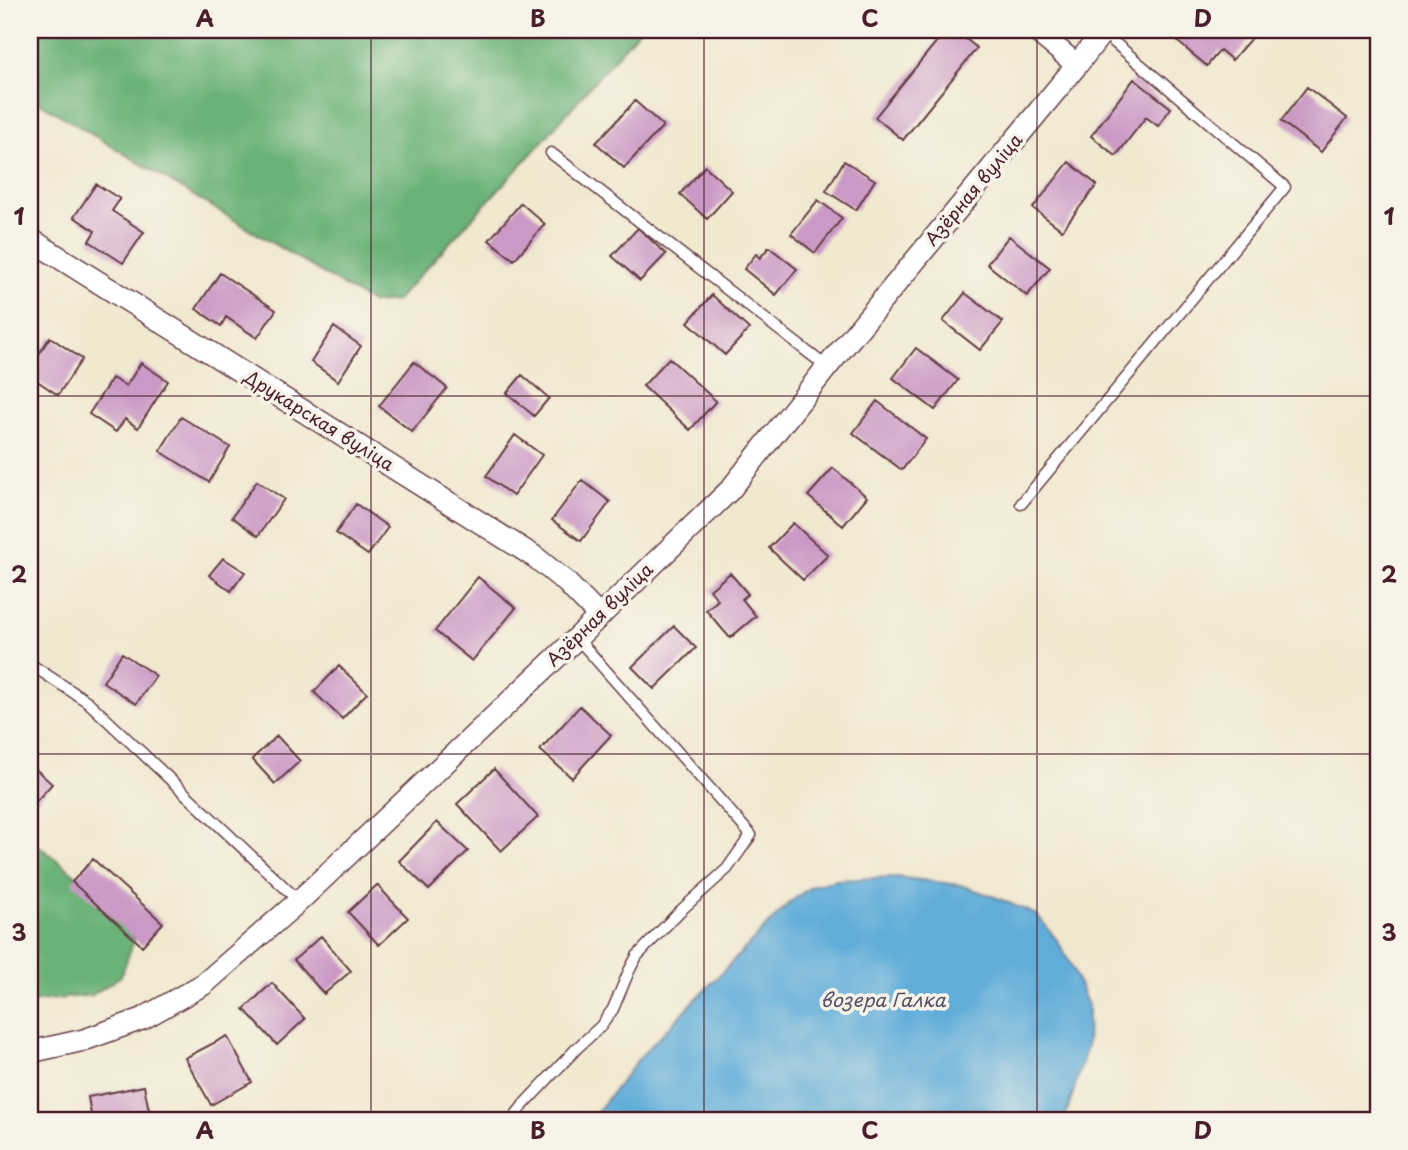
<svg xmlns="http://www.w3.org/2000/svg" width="1408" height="1150" viewBox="0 0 1408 1150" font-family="'Playpen Sans',sans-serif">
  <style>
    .forest { fill: #6bb278; stroke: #5a6852; stroke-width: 2 }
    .water { fill: #60add9; stroke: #556682; stroke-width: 2 }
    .building { fill: #cb99c5 }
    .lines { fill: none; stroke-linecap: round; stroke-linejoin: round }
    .lane-casing { stroke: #633d44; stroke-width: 13 }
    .street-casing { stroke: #633d44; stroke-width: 24 }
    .lane { stroke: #fff; stroke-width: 10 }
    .street { stroke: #fff; stroke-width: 21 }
    .grid { fill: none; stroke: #4a1f2b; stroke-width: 2; stroke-opacity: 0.55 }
    .labels { text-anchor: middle; stroke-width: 7; stroke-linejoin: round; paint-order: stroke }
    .street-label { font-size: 18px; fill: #4a1f2b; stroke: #f7f3e8 }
    .water-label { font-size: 19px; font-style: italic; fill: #525168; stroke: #f7f3e8 }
    .neatline { fill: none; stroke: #4a1f2b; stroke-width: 2.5 }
    .grid-label { font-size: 23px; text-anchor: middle; font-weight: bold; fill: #4a1f2b }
  </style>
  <rect width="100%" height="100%" fill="#f7f3e8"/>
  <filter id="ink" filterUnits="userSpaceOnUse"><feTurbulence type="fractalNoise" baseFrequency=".0143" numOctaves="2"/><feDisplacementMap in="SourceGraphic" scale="14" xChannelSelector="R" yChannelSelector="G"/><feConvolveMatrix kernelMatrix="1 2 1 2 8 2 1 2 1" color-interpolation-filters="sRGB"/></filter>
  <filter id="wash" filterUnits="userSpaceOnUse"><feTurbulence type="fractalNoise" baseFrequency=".00686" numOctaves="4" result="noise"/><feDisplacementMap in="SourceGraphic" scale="28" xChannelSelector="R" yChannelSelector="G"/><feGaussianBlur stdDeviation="1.57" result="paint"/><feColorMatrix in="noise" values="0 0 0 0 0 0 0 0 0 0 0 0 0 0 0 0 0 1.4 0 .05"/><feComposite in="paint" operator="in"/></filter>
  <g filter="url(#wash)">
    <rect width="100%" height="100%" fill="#f1e8d0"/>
    <!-- forest -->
    <path class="forest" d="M30,30H639L533,152L396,301L372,303L30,97Z
      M30,839L66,867L110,905L134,940L121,976L92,995L30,1002Z"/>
    <!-- water -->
    <path class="water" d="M896,877L960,885L995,897L1037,915L1057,940L1071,965L1088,1006L1087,1046L1069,1106L1063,1120H591L641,1056L789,903L812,886L837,880Z"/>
    <g id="blocks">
      <!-- building -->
      <path class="building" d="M946,30H955L977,48L903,140L875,117Z
        M1189,30H1245L1253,36L1232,60L1220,50L1207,66L1178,42Z
        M1134,79L1171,108L1158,126L1146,117L1116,156L1091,136Z
        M1307,87L1347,118L1321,152L1281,121Z
        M635,101L663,126L624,168L596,143Z
        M844,161L875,180L856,210L826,191Z
        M1069,162L1097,185L1062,230L1033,208Z
        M705,166L732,191L707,219L680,194Z
        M96,184L120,199L112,211L144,232L123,263L89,241L95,231L74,217Z
        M818,200L842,218L815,253L791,234Z
        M521,203L545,224L514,260L489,240Z
        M638,228L666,254L640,281L612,256Z
        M1009,236L1050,268L1027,296L987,264Z
        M769,247L797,269L776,295L744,269L756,254L760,258Z
        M220,273L276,310L257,338L226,317L221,326L196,309Z
        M965,293L1003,322L980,350L943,321Z
        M712,295L749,329L725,355L688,322Z
        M334,327L361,346L338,381L311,362Z
        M50,337L82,359L58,395L30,376V368Z
        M916,348L958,380L935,410L893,378Z
        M669,358L716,401L690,430L643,386Z
        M414,362L447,388L412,432L379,406Z
        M141,363L168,381L138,428L125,419L116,432L89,414L112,378L126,386Z
        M522,375L549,398L534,416L507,393Z
        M877,401L926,439L902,470L853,433Z
        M181,417L230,447L209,482L160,451Z
        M515,435L542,455L513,496L486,476Z
        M833,468L867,497L843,526L808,496Z
        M582,480L610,502L581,541L552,520Z
        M257,481L284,499L258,536L232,517Z
        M356,504L388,527L368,555L336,533Z
        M793,523L828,555L803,580L769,548Z
        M223,558L245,572L231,591L209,575Z
        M730,573L748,594L742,599L756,616L730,638L706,610L718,600L710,590Z
        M478,577L516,608L472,661L435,631Z
        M674,626L696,648L654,689L632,667Z
        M122,653L156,676L136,704L103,682Z
        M339,666L367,693L342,719L314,692Z
        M580,706L611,735L572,778L540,750Z
        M277,736L300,761L275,784L252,759Z
        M30,764L52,784L30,808Z
        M494,769L538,817L501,851L457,804Z
        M437,822L468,851L429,890L399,861Z
        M93,859L163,923L142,946L72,882Z
        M377,885L408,918L379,945L348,912Z
        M321,936L351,971L324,994L294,960Z
        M272,983L305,1019L277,1045L244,1009Z
        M227,1036L252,1082L211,1105L185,1058Z
        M144,1086L151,1120H92L88,1097Z
        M30,1100H34L35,1120H30Z"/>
    </g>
  </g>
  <g filter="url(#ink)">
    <use href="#blocks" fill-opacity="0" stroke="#633d44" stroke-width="2"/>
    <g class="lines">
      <!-- lane casing -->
      <g class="lane-casing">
        <path id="lane" d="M551,153L827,367
          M1021,504L1285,187L1102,32
          M30,664L88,702L299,901
          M512,1120L525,1103L577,1048L601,1026L613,1009L629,971L637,956L679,912L727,869L751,835L577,638"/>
      </g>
      <!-- street casing -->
      <g class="street-casing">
        <path id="street" d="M1035,30L1077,65
          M30,239L535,557L566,582L599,616
          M30,1052L84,1040L142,1019L204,984L299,901L577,638L730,490L827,367L1077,65L1104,30"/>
      </g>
      <!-- lane -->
      <use href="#lane" class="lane"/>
      <!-- street -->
      <use href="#street" class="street"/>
    </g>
  </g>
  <!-- grid -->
  <path class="grid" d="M371,30V1120M704,30V1120M1037,30V1120M30,396H1378M30,754H1378"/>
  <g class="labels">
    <!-- street labels -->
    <g class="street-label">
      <text transform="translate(974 190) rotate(-50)" y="6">Азёрная вуліца</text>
      <text transform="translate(319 421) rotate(32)" y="6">Друкарская вуліца</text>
      <text transform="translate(600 615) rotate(-44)" y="6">Азёрная вуліца</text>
    </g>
    <!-- water labels -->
    <g class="water-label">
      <text x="883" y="1007">возера Галка</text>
    </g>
  </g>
  <!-- margin -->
  <rect width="1408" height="1150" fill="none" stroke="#f7f3e8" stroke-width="77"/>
  <rect x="38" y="38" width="1332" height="1074" class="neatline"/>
  <g class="grid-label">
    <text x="205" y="27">A</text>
    <text x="538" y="27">B</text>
    <text x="870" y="27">C</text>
    <text x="1203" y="27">D</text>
    <text x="19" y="225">1</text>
    <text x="1389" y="225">1</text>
    <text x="19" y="583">2</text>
    <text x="1389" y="583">2</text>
    <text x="19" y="941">3</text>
    <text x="1389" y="941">3</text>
    <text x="205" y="1139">A</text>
    <text x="538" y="1139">B</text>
    <text x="870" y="1139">C</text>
    <text x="1203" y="1139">D</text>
  </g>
</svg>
